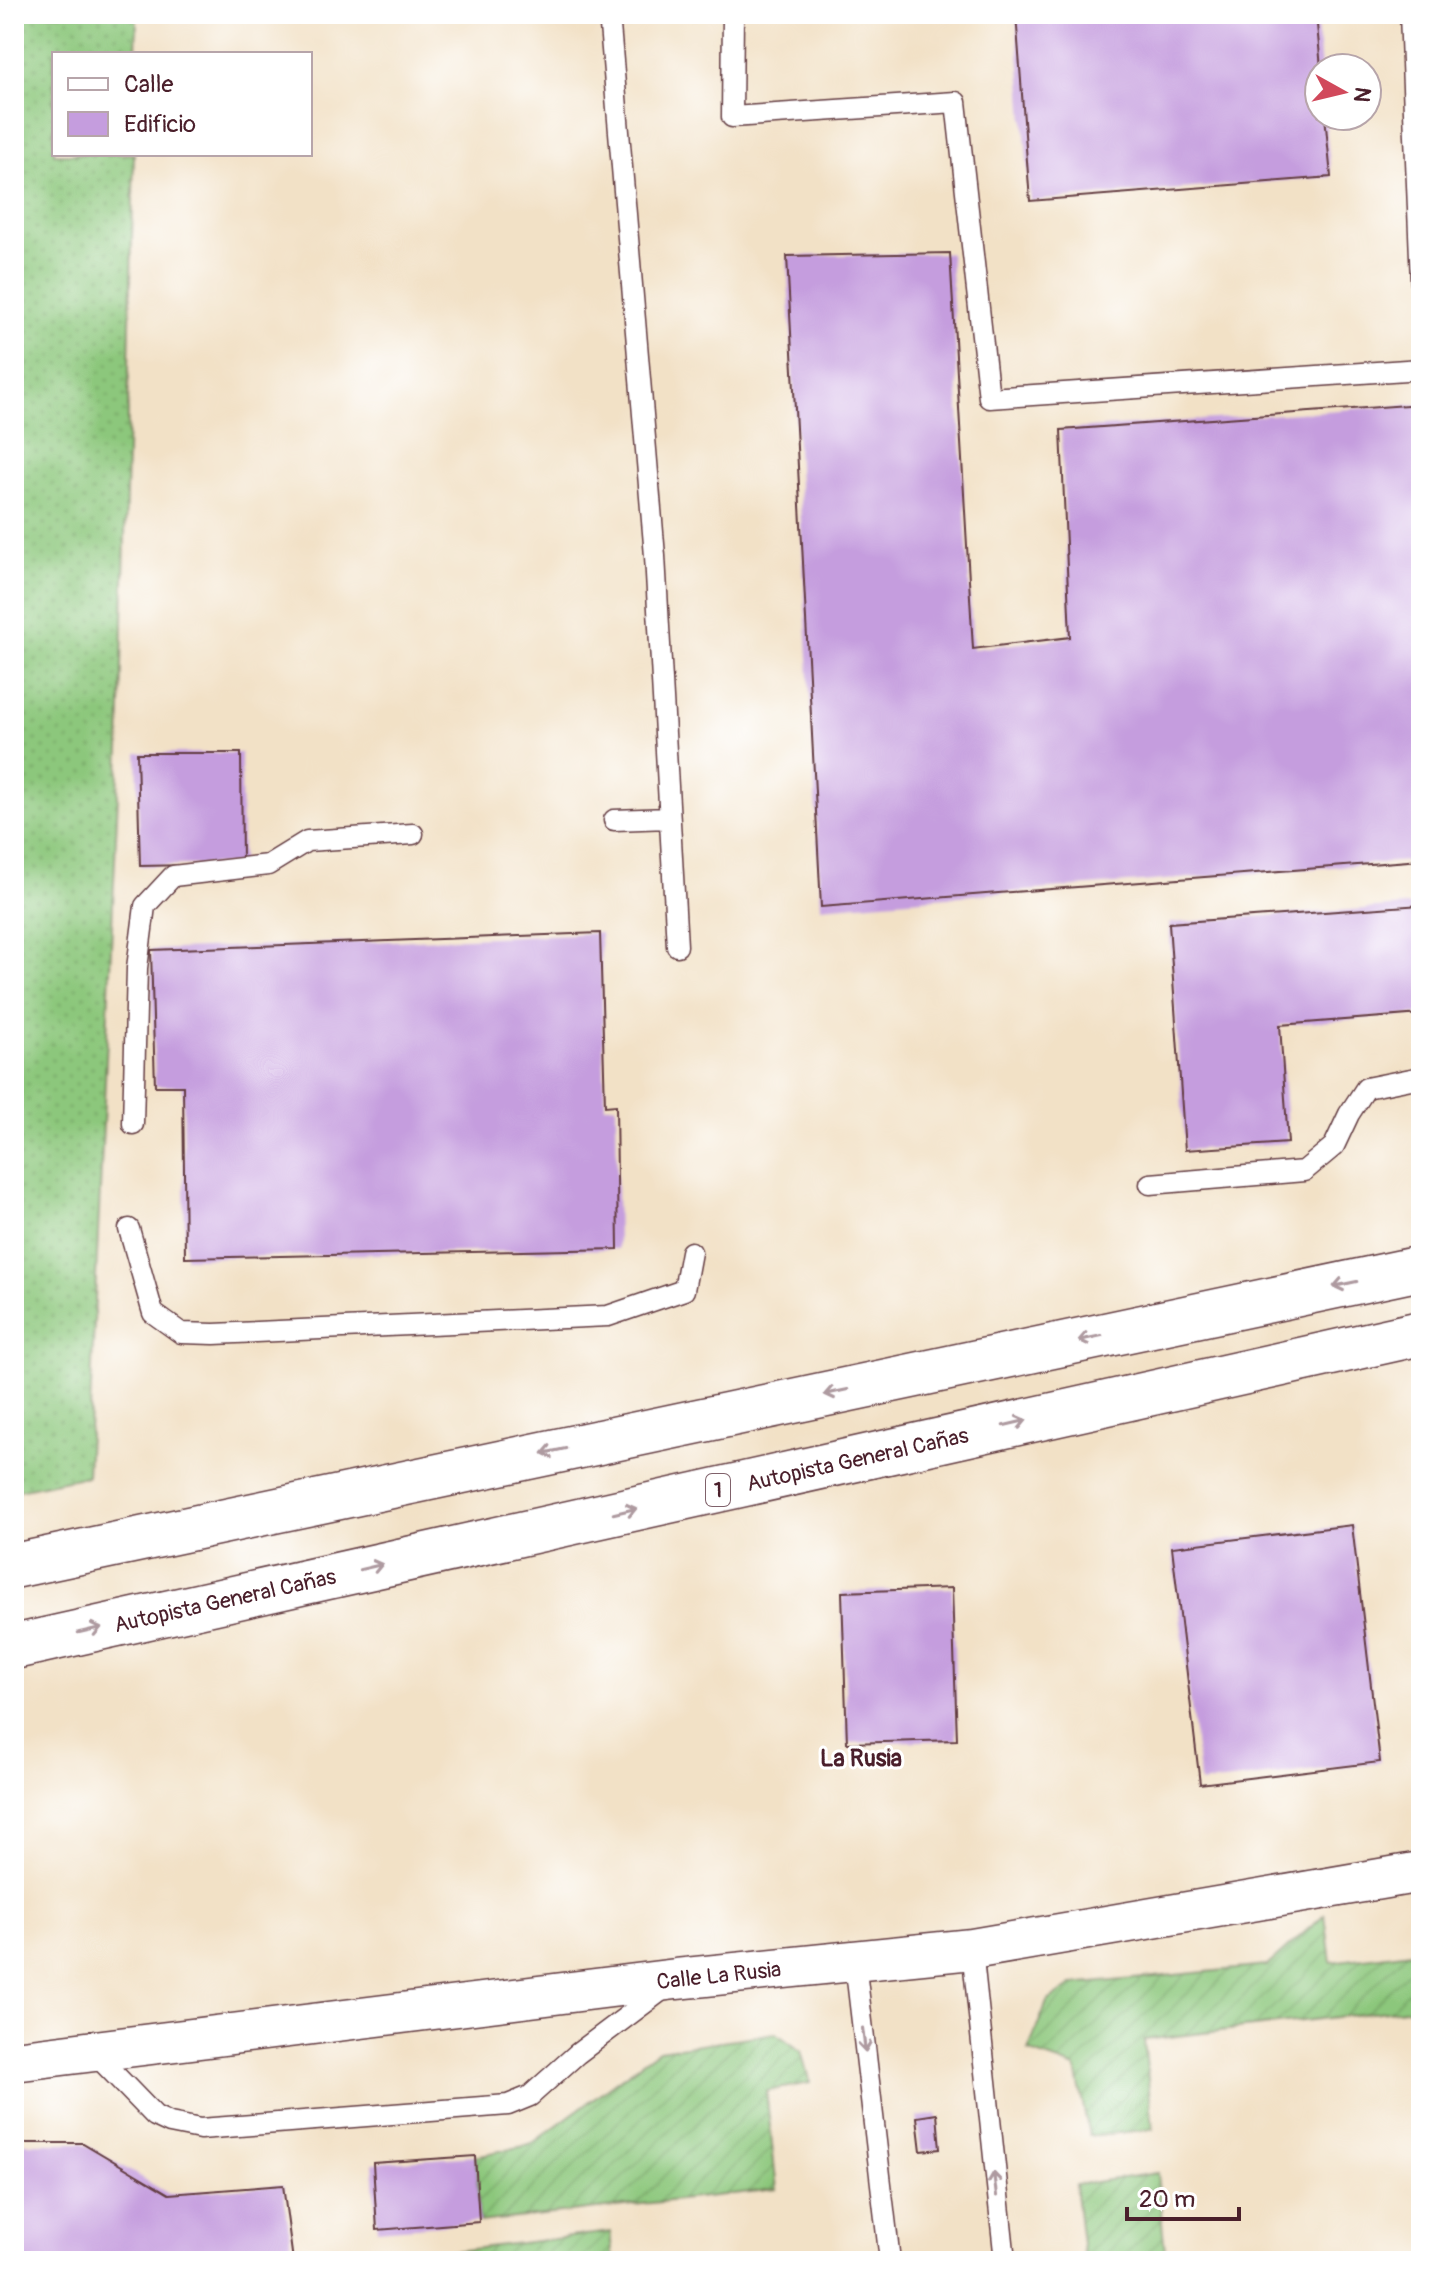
<svg xmlns="http://www.w3.org/2000/svg" width="1435" height="2275" viewBox="0 0 1435 2275" font-family="Pangolin,sans-serif">
  <style>
    .grass { fill: url(#grass-dots); stroke: #6b7353; stroke-width: 2 }
    .garden { fill: url(#garden-furrows); stroke: #6b7353; stroke-width: 2 }
    .building { fill: #c59dde }
    .lines { fill: none; stroke-linecap: round; stroke-linejoin: round }
    .service-casing { stroke: #633c42; stroke-width: 23 }
    .minor-casing { stroke: #633c42; stroke-width: 43 }
    .trunk-casing { stroke: #633c42; stroke-width: 47 }
    .service { stroke: #fff; stroke-width: 20 }
    .minor { stroke: #fff; stroke-width: 40 }
    .trunk { stroke: #fff; stroke-width: 44 }
    .oneway { stroke: #ae9aa0 }
    .labels { text-anchor: middle; stroke-width: 6; stroke-linejoin: round; paint-order: stroke }
    .shield { fill: #fff; stroke: #80626b; stroke-width: 2 }
    .shield-label { font-size: 20px; font-weight: bold; fill: #4a1f2b }
    .street-label { font-size: 22px; fill: #4a1f2b; stroke: #fff }
    .neighbourhood-label { font-size: 24px; font-weight: bold; fill: #4a1f2b; stroke: #fff }
  </style>
  <defs>
    <pattern id="grass-dots" width="8" height="8" patternUnits="userSpaceOnUse" patternTransform="scale(2)"><rect width="8" height="8" fill="#8cc77b"/><path d="M2 2h.1M6 6h.1" fill="none" stroke="#7aaa6a" stroke-width="1.8" stroke-linecap="round"/></pattern>
    <pattern id="garden-furrows" width="10" height="10" patternUnits="userSpaceOnUse" patternTransform="scale(2)"><rect width="10" height="10" fill="#8cc77b"/><path d="M-1 1l2-2M0 10L10 0M9 11l2-2" fill="none" stroke="#7aaa6a"/></pattern>
  </defs>
  <rect width="100%" height="100%" fill="#fff"/>
  <filter id="ink" filterUnits="userSpaceOnUse"><feTurbulence type="fractalNoise" baseFrequency=".0125" numOctaves="2"/><feDisplacementMap in="SourceGraphic" scale="16" xChannelSelector="R" yChannelSelector="G"/><feConvolveMatrix kernelMatrix="1 2 1 2 8 2 1 2 1" color-interpolation-filters="sRGB"/></filter>
  <filter id="wash" filterUnits="userSpaceOnUse"><feTurbulence type="fractalNoise" baseFrequency=".006" numOctaves="4" result="noise"/><feDisplacementMap in="SourceGraphic" scale="32" xChannelSelector="R" yChannelSelector="G"/><feGaussianBlur stdDeviation="1.8" result="paint"/><feColorMatrix in="noise" values="0 0 0 0 0 0 0 0 0 0 0 0 0 0 0 0 0 1.4 0 .05"/><feComposite in="paint" operator="in"/></filter>
  <g filter="url(#wash)">
    <rect width="100%" height="100%" fill="#f2e1c6"/>
    <!-- grass -->
    <path class="grass" d="M14,14H137L136,54H54V154H134L120,750L87,1476L14,1491Z"/>
    <!-- garden -->
    <path class="garden" d="M1325,1914L1331,1962L1421,1951V2007L1144,2040L1153,2129L1089,2136L1076,2068L1028,2051L1047,2002L1072,1985L1267,1966Z
      M776,2033L801,2051L810,2083L766,2091L777,2189L479,2222L475,2156L530,2145L659,2050Z
      M1157,2173L1166,2261H1084L1075,2185Z
      M610,2232L613,2260L607,2261H392L391,2259Z"/>
    <g id="blocks">
      <!-- building -->
      <path class="building" d="M1016,14H1316L1321,68L1319,116H1325L1331,177L1030,201Z
        M950,253L973,649L1070,637L1061,430L1421,404V860L821,907L787,256Z
        M137,753H241L242,864L140,866Z
        M1421,905V1014L1280,1025L1288,1143L1185,1150L1169,923Z
        M600,933L605,1106L616,1105L618,1249L185,1258L183,1086H155L151,950Z
        M1352,1525L1380,1762L1200,1784L1172,1547Z
        M952,1588L957,1740L847,1743L842,1592Z
        M937,2114L940,2149L921,2151L917,2117Z
        M14,2143H83L169,2194L283,2185L293,2261H14Z
        M475,2156L479,2222L377,2230L373,2163Z"/>
    </g>
  </g>
  <g filter="url(#ink)">
    <use href="#blocks" fill-opacity="0" stroke="#633c42" stroke-width="2"/>
    <g class="lines">
      <!-- service casing -->
      <g class="service-casing">
        <path id="service" d="M609,14L655,556L677,946
          M733,14L732,117L956,102L989,398L1421,369
          M1410,14L1421,282
          M614,820L669,818
          M133,1124L137,968L145,906L173,876L268,865L307,841L413,834
          M1150,1184L1304,1171L1334,1146L1349,1114L1366,1088L1421,1077
          M129,1229L153,1313L181,1333L214,1334L608,1316L684,1290L691,1252
          M972,1949L1005,2261
          M855,1962L890,2261
          M93,2052L155,2116L170,2123L200,2129L508,2105L530,2096L577,2054L666,1987"/>
      </g>
      <!-- minor casing -->
      <g class="minor-casing">
        <g id="minor">
          <path id="s1" d="M14,2061L676,1979L972,1949L1421,1872"/>
        </g>
      </g>
      <!-- trunk casing -->
      <g class="trunk-casing">
        <g id="trunk">
          <path d="M14,1566L1421,1268"/>
          <path id="s2" d="M14,1647L1421,1333"/>
        </g>
      </g>
      <!-- service -->
      <use href="#service" class="service"/>
      <!-- minor -->
      <use href="#minor" class="minor"/>
      <!-- trunk -->
      <use href="#trunk" class="trunk"/>
    </g>
    <!-- one-way arrows -->
    <defs><path id="oneway-shaft" d="M-6 0H5M1.5-3L5.5 0L1.5 3" fill="none" stroke-width="1.6" stroke-linecap="round" stroke-linejoin="round" transform="scale(2)"/></defs>
    <g class="oneway">
      <use href="#oneway-shaft" transform="translate(1345 1284) rotate(168)"/>
      <use href="#oneway-shaft" transform="translate(1090 1338) rotate(168)"/>
      <use href="#oneway-shaft" transform="translate(836 1392) rotate(168)"/>
      <use href="#oneway-shaft" transform="translate(1015 1423) rotate(-13)"/>
      <use href="#oneway-shaft" transform="translate(554 1451) rotate(168)"/>
      <use href="#oneway-shaft" transform="translate(625 1511) rotate(-13)"/>
      <use href="#oneway-shaft" transform="translate(371 1567) rotate(-13)"/>
      <use href="#oneway-shaft" transform="translate(90 1630) rotate(-13)"/>
      <use href="#oneway-shaft" transform="translate(864 2040) rotate(83)"/>
      <use href="#oneway-shaft" transform="translate(995 2184) rotate(-97)"/>
    </g>
  </g>
  <g class="labels">
    <!-- shield labels -->
    <rect class="shield" x="706" y="1474" width="24" height="32" rx="6"/>
    <g class="shield-label">
      <text x="718" y="1497">1</text>
    </g>
    <!-- street labels -->
    <g class="street-label">
      <text dy="8" stroke="none"><textPath href="#s2" startOffset="864">Autopista General Cañas</textPath></text>
      <text dy="8" stroke="none"><textPath href="#s2" startOffset="216">Autopista General Cañas</textPath></text>
      <text dy="8" stroke="none"><textPath href="#s1" startOffset="710">Calle La Rusia</textPath></text>
    </g>
    <!-- neighbourhood labels -->
    <g class="neighbourhood-label">
      <text x="861" y="1766">La Rusia</text>
    </g>
  </g>
  <!-- margin -->
  <rect width="1435" height="2275" fill="none" stroke="#fff" stroke-width="48"/>
  <!-- legend -->
  <rect x="52" y="52" width="260" height="104" fill="#ffffff" stroke="#b7a5aa" stroke-width="2"/>
  <rect x="68" y="78" width="40" height="12" fill="#ffffff" stroke="#b7a5aa" stroke-width="2"/>
  <text x="124" y="92" font-size="24" fill="#4a1f2b">Calle</text>
  <rect x="68" y="112" width="40" height="24" fill="#c59dde" stroke="#b7a5aa" stroke-width="2"/>
  <text x="124" y="132" font-size="24" fill="#4a1f2b">Edificio</text>
  <!-- north arrow -->
  <g transform="translate(1343 92) rotate(98)"><circle r="38" fill="#ffffff" stroke="#b7a5aa" stroke-width="2"/>
  <path d="M0-6L14 30L0 20L-14 30Z" fill="#d1495b"/>
  <text y="-12" font-size="22" font-weight="bold" text-anchor="middle" fill="#4a1f2b">N</text>
  </g>
  <!-- scale -->
  <path d="M1127 2207v12h112v-12" fill="none" stroke="#4a1f2b" stroke-width="4"/>
  <text x="1139" y="2207" font-size="24" fill="#4a1f2b" stroke="#ffffff" stroke-width="6" paint-order="stroke">20 m</text>
</svg>
